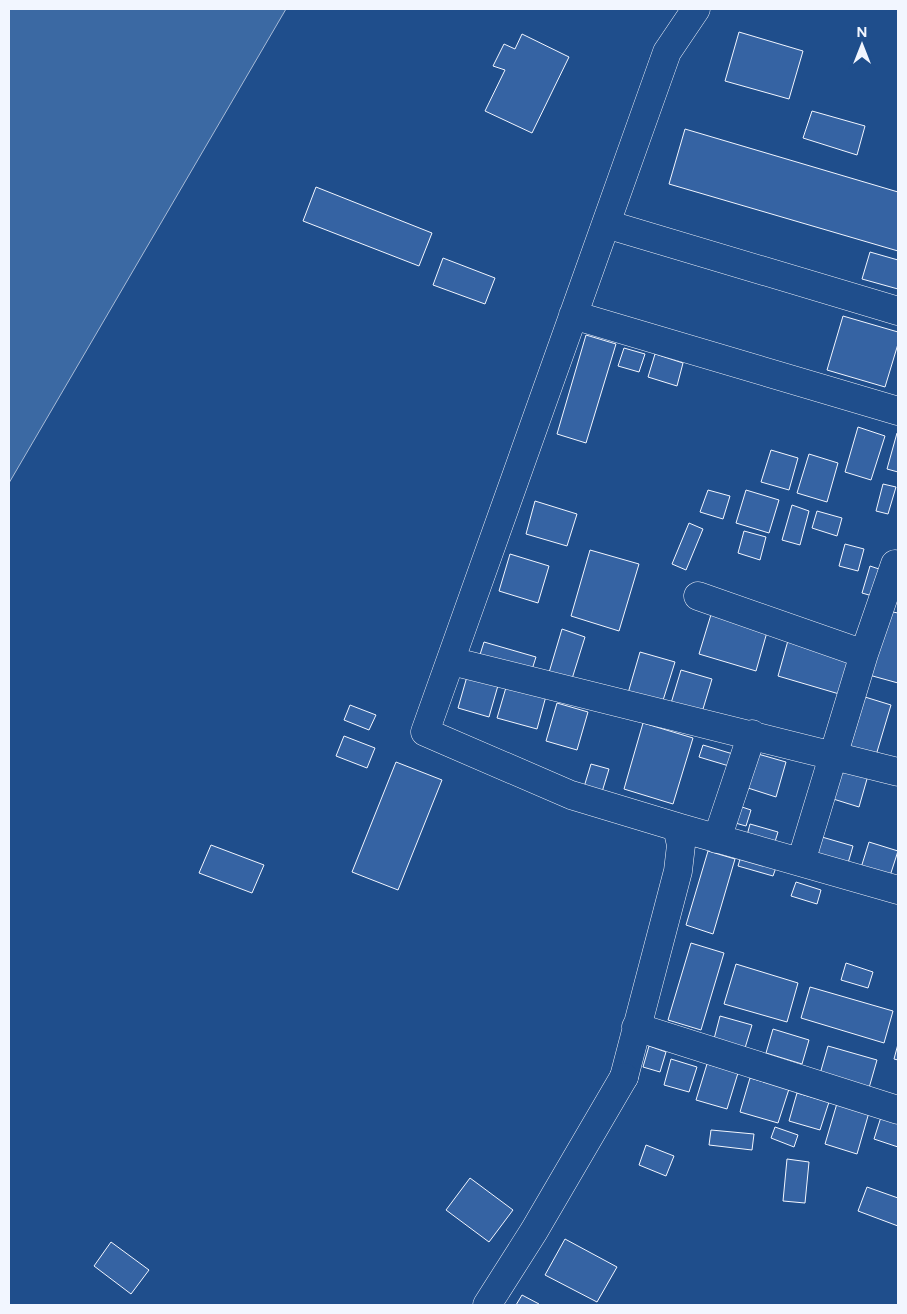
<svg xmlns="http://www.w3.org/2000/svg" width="907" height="1314" viewBox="0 0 907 1314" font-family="Figtree,sans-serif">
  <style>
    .water { fill: #3b69a3; stroke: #a8bbd7 }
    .building { fill: #3563a3; stroke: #f2f6ff }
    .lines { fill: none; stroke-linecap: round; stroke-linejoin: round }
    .minor-casing { stroke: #f2f6ff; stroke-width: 29 }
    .tertiary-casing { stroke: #f2f6ff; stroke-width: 29 }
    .minor { stroke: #1f4e8c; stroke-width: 28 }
    .tertiary { stroke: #1f4e8c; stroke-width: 28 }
  </style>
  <rect width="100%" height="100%" fill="#1f4e8c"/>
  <!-- water -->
  <path class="water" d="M9,9H286L9,483Z"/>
  <!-- building -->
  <path class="building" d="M739,32L803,51L789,99L725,81Z
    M522,34L569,57L532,133L485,111L505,70L493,66L504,44L515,49Z
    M812,111L865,126L857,155L803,138Z
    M685,129L898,192V251L669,184Z
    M316,187L432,233L419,266L303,221Z
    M870,252L898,260V289L862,279Z
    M443,258L495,278L485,304L433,285Z
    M843,316L898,332V344L885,387L827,370Z
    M586,335L616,344L586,443L557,434Z
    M624,348L645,354L639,372L618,366Z
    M655,354L683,363L677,386L648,377Z
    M858,427L885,436L871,480L845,472Z
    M897,433L898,434V472L887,469Z
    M771,450L798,458L789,490L761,482Z
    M809,454L838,463L827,502L797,493Z
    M883,484L896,487L888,514L876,511Z
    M708,490L730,496L723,519L700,512Z
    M746,490L779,500L769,533L736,523Z
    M535,501L577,514L567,546L526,534Z
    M792,505L809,511L800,545L782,540Z
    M817,511L842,518L837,536L812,528Z
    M689,523L703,529L686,570L672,564Z
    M744,531L766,537L760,560L738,553Z
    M845,544L864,549L858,571L839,566Z
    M590,550L639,564L619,631L571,616Z
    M510,554L549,566L538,603L499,591Z
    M870,566L891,573L883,599L862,593Z
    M713,608L769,625L756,671L699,654Z
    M888,611L898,613V683L869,675Z
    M562,629L585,637L571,682L548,676Z
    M789,637L858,657L846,696L778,676Z
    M484,642L536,657L529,679L477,664Z
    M640,652L675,662L660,710L626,700Z
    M681,670L712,679L700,719L669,710Z
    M468,673L499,682L489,717L458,708Z
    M507,684L546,696L537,729L497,718Z
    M865,697L891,705L874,762L848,754Z
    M557,703L588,712L577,750L546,741Z
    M350,705L376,715L369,730L344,720Z
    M643,723L693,738L673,804L624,789Z
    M344,736L375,748L367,768L336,756Z
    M703,745L733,754L729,766L699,757Z
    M758,754L786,762L776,797L748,788Z
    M396,762L442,780L398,890L352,872Z
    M591,764L609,769L602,792L584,787Z
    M841,764L869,772L859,807L830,798Z
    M733,804L751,810L746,826L728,821Z
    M750,824L778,832L773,848L746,839Z
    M815,835L853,846L846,870L808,859Z
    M869,842L898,851L889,879L860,871Z
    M211,845L264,865L252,893L199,873Z
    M708,851L735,859L713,934L686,925Z
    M742,852L778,862L773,876L738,866Z
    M796,882L821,890L817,904L791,896Z
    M691,943L724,953L701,1030L668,1020Z
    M846,963L873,972L868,988L841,980Z
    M736,964L798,983L787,1022L724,1004Z
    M810,987L893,1011L884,1043L801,1018Z
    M720,1016L752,1025L745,1048L714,1039Z
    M773,1029L809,1040L802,1064L766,1053Z
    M898,1044V1060L894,1059Z
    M649,1046L666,1052L660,1072L643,1067Z
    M828,1046L877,1060L869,1088L820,1074Z
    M671,1059L697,1067L689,1092L664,1085Z
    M707,1064L738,1073L727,1109L696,1100Z
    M750,1078L789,1089L778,1123L740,1112Z
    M797,1093L829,1102L820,1130L789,1121Z
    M838,1100L870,1109L857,1154L825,1144Z
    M881,1117L898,1122V1147L874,1139Z
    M775,1127L798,1135L794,1147L771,1138Z
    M711,1130L754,1134L752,1150L709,1145Z
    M646,1145L674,1156L666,1176L639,1165Z
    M787,1159L809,1162L805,1203L783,1201Z
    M470,1178L513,1210L489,1242L446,1210Z
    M867,1187L898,1198V1226L858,1211Z
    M565,1239L617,1267L597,1302L545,1275Z
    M111,1242L149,1270L131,1294L94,1266Z
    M522,1295L539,1304V1305H516Z"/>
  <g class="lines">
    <!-- minor casing -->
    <g class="minor-casing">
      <path id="minor" d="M606,224L898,311
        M573,315L898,411
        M698,596L864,654
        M451,661L898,772
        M677,827L898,890
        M717,839L752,734
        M801,862L864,654L895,564
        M636,1027L898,1110
        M624,1077L678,871L681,845L677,827L571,795L425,732L667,52L696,9"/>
    </g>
    <!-- tertiary casing -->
    <g class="tertiary-casing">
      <path id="tertiary" d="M487,1305L534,1231L624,1077"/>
    </g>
    <!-- minor -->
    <use href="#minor" class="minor"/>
    <!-- tertiary -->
    <use href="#tertiary" class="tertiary"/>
  </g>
  <!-- border -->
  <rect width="907" height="1314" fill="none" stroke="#f2f6ff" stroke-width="20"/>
  <!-- north arrow -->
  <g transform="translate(862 45)" stroke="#1f4e8c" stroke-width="4" paint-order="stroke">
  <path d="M0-4L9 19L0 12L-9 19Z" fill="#f2f6ff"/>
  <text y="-8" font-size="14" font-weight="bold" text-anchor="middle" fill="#f2f6ff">N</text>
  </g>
</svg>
